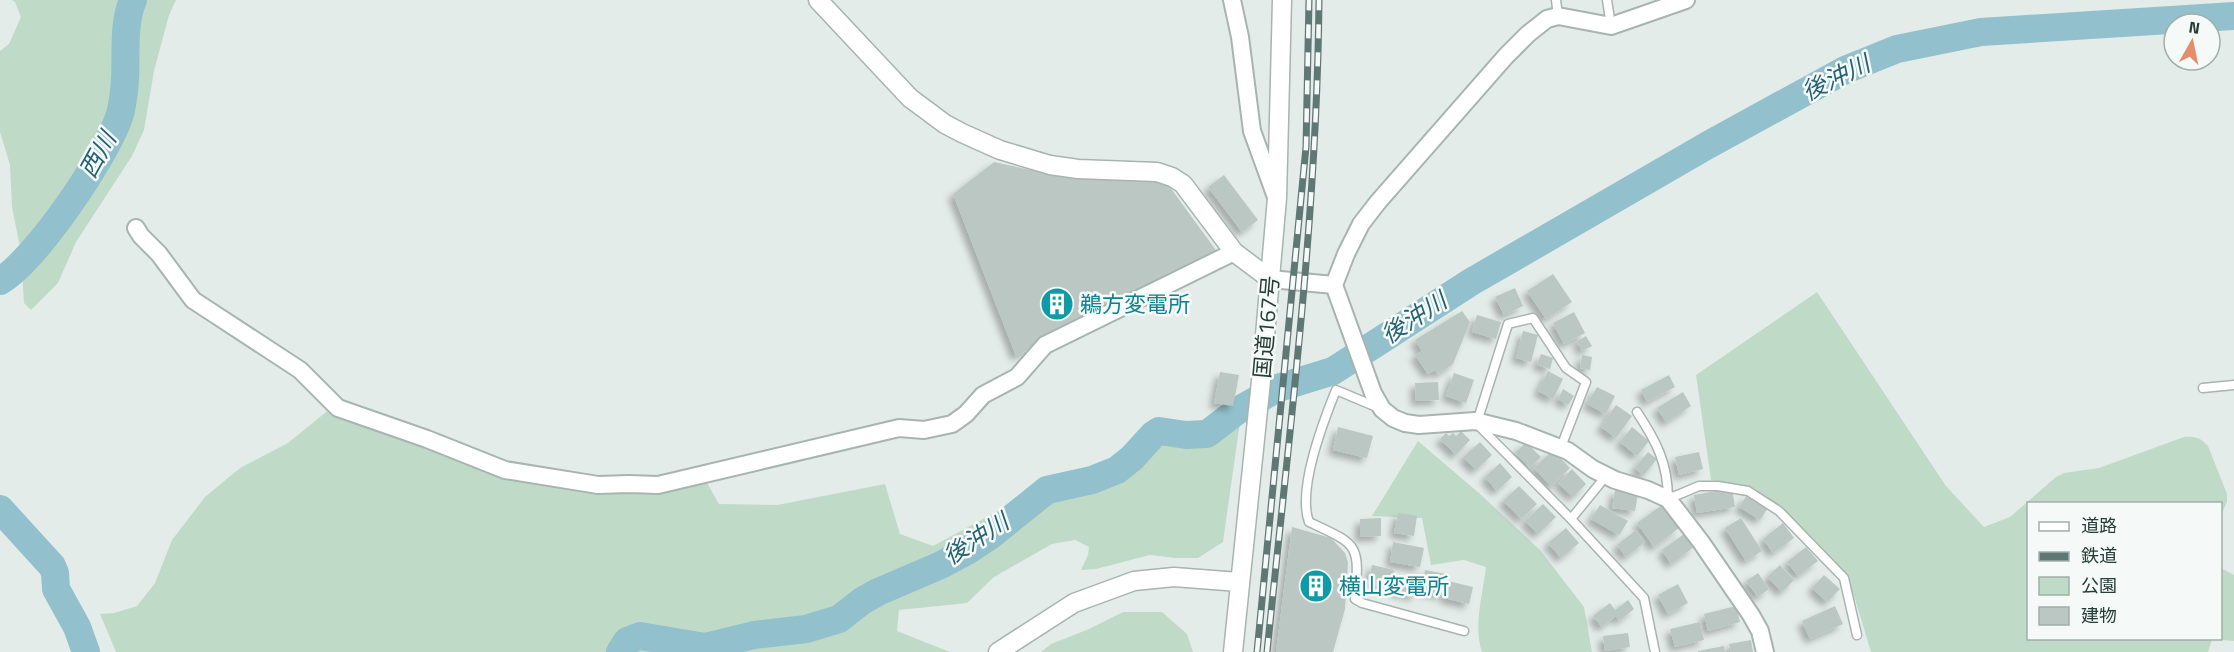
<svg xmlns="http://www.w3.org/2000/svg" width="2234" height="652" viewBox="0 0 2234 652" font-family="'Titillium Web','Noto Sans JP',sans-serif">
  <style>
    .green { fill: #bfdbc8 }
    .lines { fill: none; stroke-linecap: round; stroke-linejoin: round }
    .river { stroke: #92c0cc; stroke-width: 28 }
    .building { fill: #bac7c2; filter: url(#shadow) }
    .service-casing { stroke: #a7b4b0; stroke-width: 11 }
    .minor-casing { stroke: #a7b4b0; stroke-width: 20 }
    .tertiary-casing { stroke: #a7b4b0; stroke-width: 21 }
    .service { stroke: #fff; stroke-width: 8 }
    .minor { stroke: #fff; stroke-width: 16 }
    .tertiary { stroke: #fff; stroke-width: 18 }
    .rail-casing { stroke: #607873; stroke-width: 7 }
    .rail { stroke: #f5f9f7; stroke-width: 4.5; stroke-dasharray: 14; stroke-linecap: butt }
    .labels { text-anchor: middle; stroke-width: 5; stroke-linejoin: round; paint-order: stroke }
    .culture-label { font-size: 22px; fill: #0d838f; stroke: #f5f9f7; text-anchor: start }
    .street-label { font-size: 22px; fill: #253d37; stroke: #f5f9f7 }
    .water-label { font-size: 24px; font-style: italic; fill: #256273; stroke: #f5f9f7 }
  </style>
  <defs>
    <filter id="shadow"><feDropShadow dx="-5" dy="5" stdDeviation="3" flood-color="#0004"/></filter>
  </defs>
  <rect width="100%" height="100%" fill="#e4ece9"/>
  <!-- green -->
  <path class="green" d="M12,0H176L169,15L154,71L144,130L132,156L76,242L58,283L31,310L24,303L21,252L12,207L10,165L0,132V51L9,44L21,17L15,2Z
    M1817,292L1946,486L1984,527L2010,517L2056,477L2064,473L2099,468L2184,437C2195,436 2201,438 2208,446L2227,494V502L2221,515L2220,504H2028V638H2220L2221,568L2234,575V641L2212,639L2208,652H1871L1854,596L1808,536L1781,507L1750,487L1711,480L1696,375Z
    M342,399L422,429L500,463L622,482L702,474L719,504L777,505L885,484L900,534L933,546L998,511L1025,491L1057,480L1111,467L1131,453L1159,442L1210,445L1230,422H1240L1223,542L1198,558H1175L1150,555L1096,569L1081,570L1088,555L1089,547L1075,540L1052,544L994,577L967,603L899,610L897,631L950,652H116L100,614L114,613L137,606L155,583L172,540L205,497L240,468L288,443Z
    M1418,441L1479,493L1540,550L1584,607L1592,652H1482C1473,627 1483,593 1486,567L1464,560L1431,565L1422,518L1372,516Z
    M1123,612H1162L1187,634L1193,652H1041L1051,644L1089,629Z"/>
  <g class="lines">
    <!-- river -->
    <path class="river" d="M0,281C35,261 108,154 120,114C122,107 123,99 124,91C128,61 121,29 133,0
      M0,509L52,566L55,573L56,589L77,627L86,652
      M620,652L627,641L640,636L705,647L754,635L806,629L839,619L862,601L878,592L941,565L967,551L991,535L1047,490L1092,480L1117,470L1132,458L1153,435L1159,431L1186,435L1207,434L1237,411L1278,388L1333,371L1471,282L1708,145L1845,70L1897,49L1981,32L2234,16"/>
  </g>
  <!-- building -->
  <path class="building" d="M994,162L1040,172L1097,179H1164L1218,253L1016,356L953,194Z
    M1224,175L1258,220L1242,232L1208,187Z
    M1553,274L1572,302L1546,319L1527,291Z
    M1515,288L1523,306L1504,315L1495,297Z
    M1462,311L1470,322L1453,364L1438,374L1435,370L1428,374L1415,355L1422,351L1415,340Z
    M1574,312L1585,333L1564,344L1553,323Z
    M1477,315L1501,322L1496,339L1472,332Z
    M1523,331L1538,335L1531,362L1516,358Z
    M1586,336L1592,346L1582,351L1577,341Z
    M1541,354L1553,358L1550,369L1537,365Z
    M1582,355L1592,357L1590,370L1580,368Z
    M1548,371L1563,379L1553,399L1538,391Z
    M1220,372L1239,375L1233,406L1214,403Z
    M1454,373L1474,380L1466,403L1446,396Z
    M1669,375L1675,387L1647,402L1641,390Z
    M1438,382L1439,400L1416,401L1415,383Z
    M1597,387L1615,396L1606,414L1587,404Z
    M1563,389L1574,396L1568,405L1558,399Z
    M1683,392L1691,406L1666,422L1657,408Z
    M1616,405L1632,416L1616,438L1601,427Z
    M1338,427L1373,436L1367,458L1333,450Z
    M1632,427L1649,441L1637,456L1620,442Z
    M1461,431L1470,440L1456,455L1440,439L1446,433L1449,436L1453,433L1456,436Z
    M1480,442L1492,455L1476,470L1463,457Z
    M1526,442L1541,457L1530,468L1515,453Z
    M1553,450L1570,468L1551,486L1534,468Z
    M1648,452L1657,459L1643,476L1635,468Z
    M1699,452L1703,469L1679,475L1675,457Z
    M1500,463L1512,477L1497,491L1485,477Z
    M1572,469L1586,484L1573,497L1558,483Z
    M1519,486L1537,504L1521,519L1503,501Z
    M1732,488L1735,507L1697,513L1694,495Z
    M1615,490L1638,493L1635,511L1612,508Z
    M1747,495L1768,508L1760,520L1739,507Z
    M1543,504L1556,517L1538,534L1525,521Z
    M1600,505L1628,521L1619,535L1591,519Z
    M1662,505L1679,528L1654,547L1637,523Z
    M1398,513L1417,516L1414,536L1394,533Z
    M1381,518V536L1360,537V519Z
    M1741,518L1762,551L1746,561L1725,528Z
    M1783,523L1794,538L1773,553L1763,539Z
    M1292,527L1331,538L1345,553L1348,562L1345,609L1333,652H1276Z
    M1566,528L1579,543L1561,558L1548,543Z
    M1636,530L1645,542L1626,557L1617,545Z
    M1684,534L1694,547L1671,564L1662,550Z
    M1393,542L1424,548L1420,567L1390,562Z
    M1806,547L1818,561L1798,576L1787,562Z
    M1372,565L1394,570L1390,588L1368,584Z
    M1780,565L1794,580L1782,592L1767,577Z
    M1425,570L1446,574L1442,595L1421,590Z
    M1758,573L1769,589L1758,597L1746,581Z
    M1824,575L1840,589L1827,602L1812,588Z
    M1397,577L1418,581L1415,596L1394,591Z
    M1448,581L1473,587L1469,604L1444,598Z
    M1678,584L1688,603L1668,614L1658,595Z
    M1628,600L1634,609L1619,621L1616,616L1602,627L1593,616L1610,603L1615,610Z
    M1736,606L1740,622L1708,631L1704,614Z
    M1835,606L1843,624L1810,639L1802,621Z
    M1700,622L1704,640L1675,647L1670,629Z
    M1628,633L1630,647L1605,651L1603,636Z
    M1751,640L1753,652H1731L1729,644Z
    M1724,646L1725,652H1698V651Z"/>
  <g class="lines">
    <!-- service casing -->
    <g class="service-casing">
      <path id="service" d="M1556,0L1558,16
        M1607,0L1611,26
        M2203,388L2234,385
        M1379,408L1336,390C1323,422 1297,490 1309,522C1358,545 1360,543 1355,599L1362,603L1464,631
        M1637,412C1656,441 1668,463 1668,499L1699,486H1718L1748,491L1779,511L1844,578L1857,635
        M1477,422L1508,324L1533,318L1566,368L1586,382L1561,447
        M1477,424L1571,519L1644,598L1655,652
        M1571,519L1606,476"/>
    </g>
    <!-- minor casing -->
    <g class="minor-casing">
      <path id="minor" d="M1232,0L1240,37L1252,131L1276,197
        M1686,0L1611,26L1558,16L1547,19L1528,34L1506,56L1378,202L1361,224L1346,254L1334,285L1373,393L1382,409L1393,418L1405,423L1419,425L1475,421L1516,431L1568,451L1593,469L1615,480L1648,490L1668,499L1701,542L1751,615L1760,631L1765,652
        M136,228L141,236L159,254L193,300L300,370L338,408L427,439L505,470L598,485L629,484L658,485L899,428L924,430L952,424L966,414L983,395L1017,377L1045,345L1234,252
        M1270,279L1334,285"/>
    </g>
    <!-- tertiary casing -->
    <g class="tertiary-casing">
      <path id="tertiary" d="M818,0L910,98L945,124L962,133L1000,150L1050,165L1078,169L1157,172L1172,177L1183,184L1234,252L1270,279
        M998,652L1074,603L1134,581L1174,577L1239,582
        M1233,652L1261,381L1277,198L1282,0"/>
    </g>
    <!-- service -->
    <use href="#service" class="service"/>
    <!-- minor -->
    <use href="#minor" class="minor"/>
    <!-- tertiary -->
    <use href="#tertiary" class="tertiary"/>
    <!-- rail casing -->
    <g class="rail-casing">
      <path id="rail" d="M1257,652L1306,147L1309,0
        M1267,652C1289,435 1317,218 1319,0"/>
    </g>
    <!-- rail -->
    <use href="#rail" class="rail"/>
  </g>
  <!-- icons -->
  <defs>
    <g id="building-disc" transform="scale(1.725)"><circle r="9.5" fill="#0f9aa8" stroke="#f5f9f7"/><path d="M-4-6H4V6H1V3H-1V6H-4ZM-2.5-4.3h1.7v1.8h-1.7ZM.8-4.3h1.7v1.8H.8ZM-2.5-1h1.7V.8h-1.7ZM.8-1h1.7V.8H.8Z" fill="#fff"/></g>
  </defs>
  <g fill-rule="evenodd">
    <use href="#building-disc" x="1057" y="304"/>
    <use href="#building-disc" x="1316" y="586"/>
  </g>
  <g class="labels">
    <!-- culture labels -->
    <g class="culture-label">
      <text x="1080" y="312">鵜方変電所</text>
      <text x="1339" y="594">横山変電所</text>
    </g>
    <!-- street labels -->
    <g class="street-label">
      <text transform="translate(1266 327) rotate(-85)" y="8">国道167号</text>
    </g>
    <!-- water labels -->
    <g class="water-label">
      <text transform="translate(1836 78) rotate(-26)" y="8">後沖川</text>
      <text transform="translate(98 155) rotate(-61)" y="8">西川</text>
      <text transform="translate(1414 318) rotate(-33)" y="8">後沖川</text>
      <text transform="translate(976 539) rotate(-33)" y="8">後沖川</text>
    </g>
  </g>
  <!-- legend -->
  <rect x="2027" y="502" width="195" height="138" fill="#f5f9f7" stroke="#a2aeaa" stroke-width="1.5"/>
  <rect x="2039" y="522" width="30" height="9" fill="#ffffff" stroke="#a2aeaa" stroke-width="1.5"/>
  <text x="2081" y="532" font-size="18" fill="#253d37">道路</text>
  <rect x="2039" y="552" width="30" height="9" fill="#607873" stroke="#a2aeaa" stroke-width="1.5"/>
  <text x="2081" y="562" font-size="18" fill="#253d37">鉄道</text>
  <rect x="2039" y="577" width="30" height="18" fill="#bfdbc8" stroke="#a2aeaa" stroke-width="1.5"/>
  <text x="2081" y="592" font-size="18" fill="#253d37">公園</text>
  <rect x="2039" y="607" width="30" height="18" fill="#bac7c2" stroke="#a2aeaa" stroke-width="1.5"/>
  <text x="2081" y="622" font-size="18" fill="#253d37">建物</text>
  <!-- north arrow -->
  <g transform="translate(2192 42) rotate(9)"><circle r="28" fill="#f5f9f7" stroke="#a2aeaa" stroke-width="1.5"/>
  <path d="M0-4.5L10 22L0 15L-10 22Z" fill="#e58e6a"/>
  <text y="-9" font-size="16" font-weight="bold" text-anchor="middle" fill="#253d37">N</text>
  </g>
</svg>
